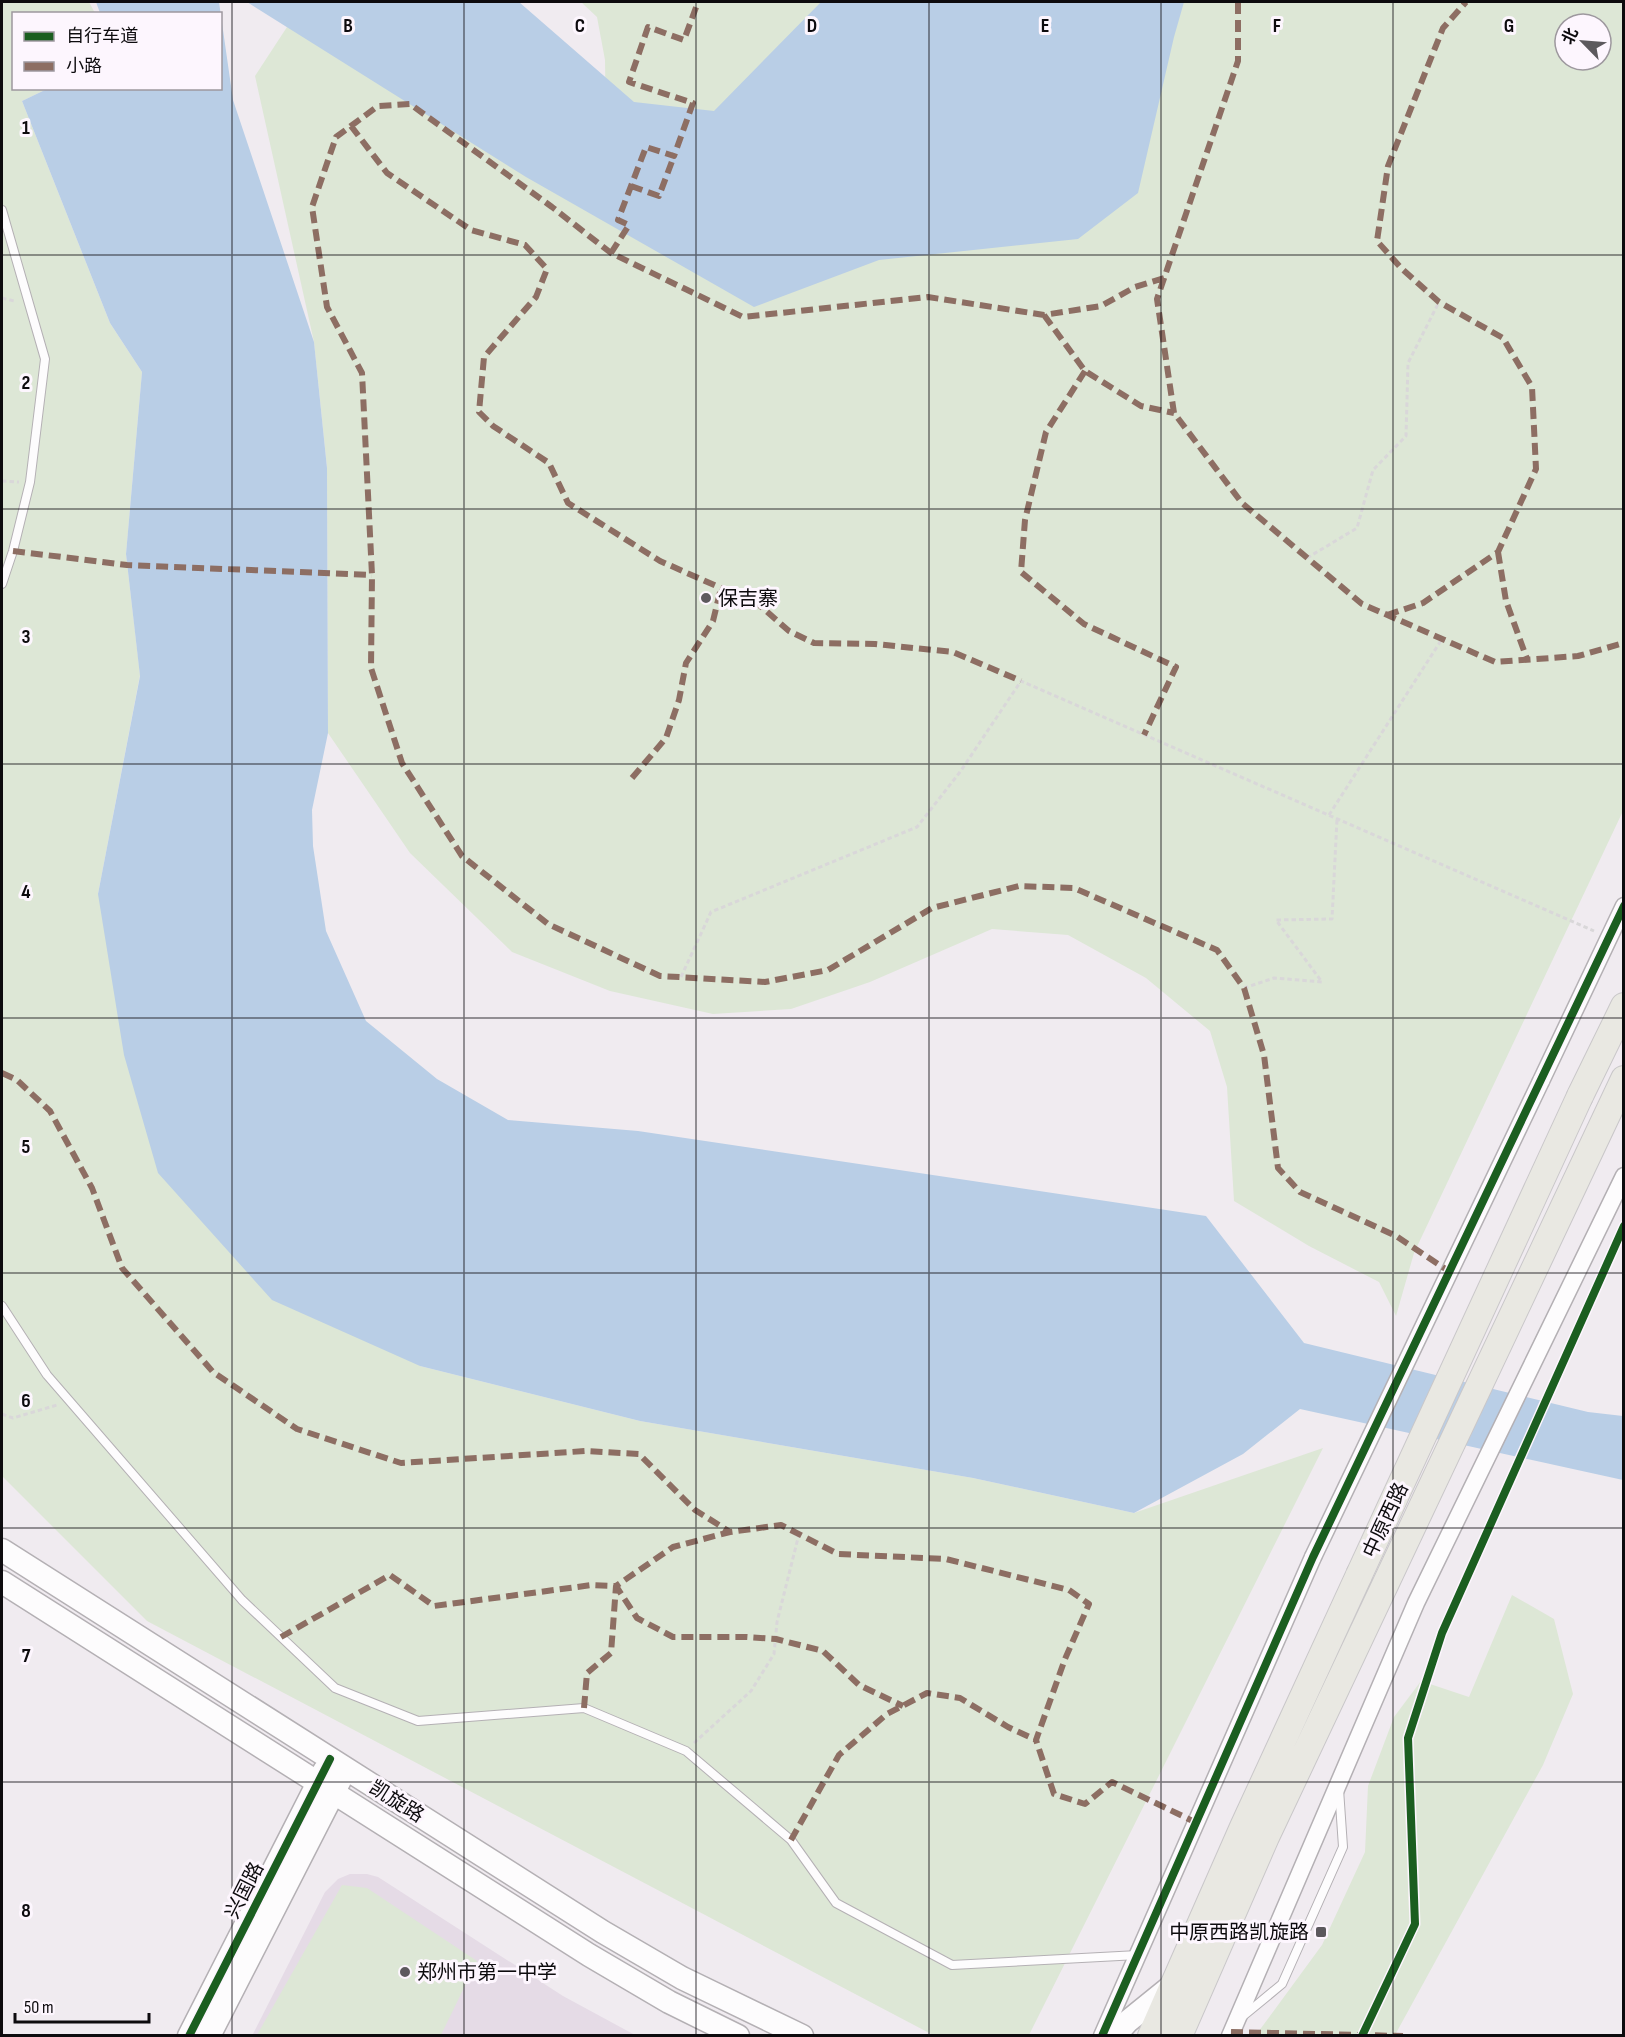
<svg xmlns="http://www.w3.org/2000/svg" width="1625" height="2037" viewBox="0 0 1625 2037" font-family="'Sofia Sans Condensed','Noto Sans SC',sans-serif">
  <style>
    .built { fill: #e5dbe6 }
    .park { fill: #dde7d6; fill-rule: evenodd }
    .water { fill: #b9cee6 }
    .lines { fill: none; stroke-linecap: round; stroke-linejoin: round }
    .lane-casing { stroke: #b4b0b4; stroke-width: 10 }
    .street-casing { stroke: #b4b0b4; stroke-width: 19 }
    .secondary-casing { stroke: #b4b0b4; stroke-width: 25 }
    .primary-casing { stroke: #c9c7c9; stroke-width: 28 }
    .path { stroke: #d9d7d9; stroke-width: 3; stroke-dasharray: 4.5 3; stroke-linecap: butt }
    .lane { stroke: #fdfcfd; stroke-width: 8 }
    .street { stroke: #fdfcfd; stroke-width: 16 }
    .secondary { stroke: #fdfcfd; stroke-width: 22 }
    .primary { stroke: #e9e8e2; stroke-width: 26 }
    .street-bridge-casing { stroke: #b4b0b4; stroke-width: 19; stroke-linecap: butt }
    .primary-bridge-casing { stroke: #c9c7c9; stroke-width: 28; stroke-linecap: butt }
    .street-bridge { stroke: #fdfcfd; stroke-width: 16 }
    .primary-bridge { stroke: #e9e8e2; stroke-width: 26 }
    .quiet { stroke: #8d6e63; stroke-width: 6; stroke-dasharray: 12 6; stroke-linecap: butt }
    .cycleway-casing { stroke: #fdf6fe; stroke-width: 11 }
    .cycleway { stroke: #1b5e20; stroke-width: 8 }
    .grid { fill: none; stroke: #0d0b0e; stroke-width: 1.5; stroke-opacity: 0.55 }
    .poi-dot { fill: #5c595d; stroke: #fdf6fe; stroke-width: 2 }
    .labels { text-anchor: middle; stroke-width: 6; stroke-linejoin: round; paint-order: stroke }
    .poi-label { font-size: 20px; fill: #0d0b0e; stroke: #fdf6fe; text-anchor: start }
    .street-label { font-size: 20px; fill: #0d0b0e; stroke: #fdf6fe }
    .grid-label { font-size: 20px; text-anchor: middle; font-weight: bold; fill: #0d0b0e; stroke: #fdf6fe; stroke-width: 6; stroke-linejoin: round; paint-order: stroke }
  </style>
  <rect width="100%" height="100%" fill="#f0ebf0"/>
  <!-- built -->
  <path class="built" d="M350,1874H367L378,1877L563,1996L635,2035L252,2036L325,1892L338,1879Z"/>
  <!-- park -->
  <path class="park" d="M2,2H89L95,13L14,14V88L47,89L22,101L110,323L142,372L126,554L140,675L98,894L420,1366L640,1421L973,1478L1134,1513L1323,1448L1029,2035H933L147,1621L2,1476Z
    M581,2H1623V811L1414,1253L1396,1316L1379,1282L1309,1246L1234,1201L1227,1087L1210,1031L1146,978L1068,935L992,929L870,982L791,1009L713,1014L610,991L512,952L410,853L328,733L327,468L314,342L255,76L287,27L334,35L606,138L605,60L597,17ZM1565,24H1601V60H1565Z
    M1512,1595L1554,1619L1573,1694L1543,1765L1395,2035H1256L1322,1945L1365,1852L1368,1786L1394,1717L1421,1681L1469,1697Z
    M342,1885L367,1888L477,1961L441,2035H257Z"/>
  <!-- water -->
  <path class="water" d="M96,2H219L233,100L314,342L327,468L328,733L312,810L313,846L326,931L366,1021L437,1079L508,1120L638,1131L1206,1216L1304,1343L1588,1412L1623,1416V1480L1300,1409L1243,1454L1134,1513L973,1478L640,1421L420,1366L272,1300L158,1173L124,1055L98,894L140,676L126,554L142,372L110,323L22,101L47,89L220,88V14L100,13Z
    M247,2H519L634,102L714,111L821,2H1184L1174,37L1138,193L1078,239L879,260L754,307L526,177Z"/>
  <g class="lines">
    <!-- lane casing -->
    <g class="lane-casing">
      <path id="lane" d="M2,210L45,359L30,482L13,551L2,584
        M2,1306L47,1375L242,1600L335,1688L418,1721L584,1708L686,1751L791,1840L836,1903L952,1965L1138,1955
        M1242,2017L1282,1984L1343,1847L1339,1789"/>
    </g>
    <!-- street casing -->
    <g class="street-casing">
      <path id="street" d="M1541,1081L1624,906
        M1102,2036L1313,1557
        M1230,2036L1416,1603L1624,1176"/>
    </g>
    <!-- secondary casing -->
    <g class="secondary-casing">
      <path id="secondary" d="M2,1550L603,1932L682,1978L802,2036
        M2,1582L589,1955L669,2002L738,2036
        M189,2036L324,1771
        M209,2036L340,1780
        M1115,2036L1127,2022L1174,1984"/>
    </g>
    <!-- primary casing -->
    <g class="primary-casing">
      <path id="primary" d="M1580,1096L1624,1006
        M1151,2036L1243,1827L1359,1575
        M1179,2036L1266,1837L1624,1079"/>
    </g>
    <!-- path -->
    <path class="path" d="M2,298L14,301
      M2,481L19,482
      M1307,558L1357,528L1373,470L1406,436L1408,363L1439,302
      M1329,815L1442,639
      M681,977L711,912L917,827L960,772L1021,681L1594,931
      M1244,988L1274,978L1322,982L1276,920L1332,919L1337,819
      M2,1414L13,1418L57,1405
      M694,1743L751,1691L774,1654L777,1622L799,1534
      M1390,2035V2036"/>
    <!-- lane -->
    <use href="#lane" class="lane"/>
    <!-- street -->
    <use href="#street" class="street"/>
    <!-- secondary -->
    <use href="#secondary" class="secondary"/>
    <!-- primary -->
    <use href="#primary" class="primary"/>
    <!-- street-bridge casing -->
    <g class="street-bridge-casing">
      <path id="street-bridge" d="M1313,1557L1541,1081"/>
    </g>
    <!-- primary-bridge casing -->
    <g class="primary-bridge-casing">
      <path id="primary-bridge" d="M1359,1575L1580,1096"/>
    </g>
    <!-- street-bridge -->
    <use href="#street-bridge" class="street-bridge"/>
    <!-- primary-bridge -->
    <use href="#primary-bridge" class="primary-bridge"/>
    <!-- quiet -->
    <path class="quiet" d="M1238,2V61L1157,299L1174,413L1242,503L1362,604L1495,662L1578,656L1624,643
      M351,126L387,173L471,230L525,245L547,269L536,297L484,357L479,412L493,426L549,463L568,503L660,561L730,592L749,596L789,631L814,643L875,644L953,652L1021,681
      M631,186L659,196L674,156
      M611,253L629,225L618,220L646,147L674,156L693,103L629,82L648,27L684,40L698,2
      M1164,278L1135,287L1101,306L1044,315L928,297L743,317L611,253L552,207L410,104L378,106L336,137L312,207L327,307L362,373L372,575L371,668L402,763L462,856L548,924L660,976L765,982L828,970L932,908L1019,886L1074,888L1217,950L1244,988L1264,1055L1278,1168L1300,1192L1396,1236L1450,1272
      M1044,315L1085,371L1141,406L1174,413
      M1085,371L1046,432L1025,520L1021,572L1084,624L1176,667L1144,735
      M13,551L127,565L372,575
      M1498,552L1506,601L1527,659
      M1387,615L1423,603L1498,552L1536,469L1532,387L1503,338L1439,302L1401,268L1377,241L1388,166L1443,28L1466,2
      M632,778L666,738L679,700L686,663L713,621L721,588
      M2,1073L17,1080L50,1111L92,1188L122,1268L213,1372L297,1429L401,1463L586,1451L639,1454L695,1510L730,1532
      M281,1637L390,1575L434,1606L592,1585L616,1586L637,1618L673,1637H746L776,1639L823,1651L859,1685L903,1706
      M584,1708L587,1673L611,1653L616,1586L673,1547L730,1532L781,1525L838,1554L946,1559L1069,1590L1089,1604L1065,1659L1036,1740L1054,1794L1085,1804L1112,1782L1197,1823
      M791,1840L839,1755L887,1714L927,1693L960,1698L1008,1727L1036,1740
      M1231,2032L1403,2036"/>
    <!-- cycleway casing -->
    <g class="cycleway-casing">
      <path id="cycleway" d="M189,2036L330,1759
        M1102,2036L1313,1557L1624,906
        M1362,2036L1415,1924L1408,1738L1442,1633L1624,1226"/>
    </g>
    <!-- cycleway -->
    <use href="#cycleway" class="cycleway"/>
  </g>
  <!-- grid -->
  <path class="grid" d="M232,2V2036M464,2V2036M696,2V2036M929,2V2036M1161,2V2036M1393,2V2036M2,255H1624M2,509H1624M2,764H1624M2,1018H1624M2,1273H1624M2,1528H1624M2,1782H1624"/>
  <!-- markers -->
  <g class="poi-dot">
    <circle cx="706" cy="598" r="6"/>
    <rect x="1315" y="1926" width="12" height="12" rx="3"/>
    <circle cx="405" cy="1972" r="6"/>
  </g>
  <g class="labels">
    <!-- poi labels -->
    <g class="poi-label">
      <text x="718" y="605">保吉寨</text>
      <text x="1309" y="1939" text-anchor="end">中原西路凯旋路</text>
      <text x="417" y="1979">郑州市第一中学</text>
    </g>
    <!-- street labels -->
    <g class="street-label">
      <text transform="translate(1385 1520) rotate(-65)" y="7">中原西路</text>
      <text transform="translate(397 1801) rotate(32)" y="7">凯旋路</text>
      <text transform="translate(244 1890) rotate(-63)" y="7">兴国路</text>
    </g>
  </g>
  <g class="grid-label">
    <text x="348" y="32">B</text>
    <text x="580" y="32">C</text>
    <text x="812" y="32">D</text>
    <text x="1045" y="32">E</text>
    <text x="1277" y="32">F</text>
    <text x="1509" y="32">G</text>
    <text x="26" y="134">1</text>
    <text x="26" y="389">2</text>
    <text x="26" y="643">3</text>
    <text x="26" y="898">4</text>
    <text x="26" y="1153">5</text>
    <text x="26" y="1407">6</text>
    <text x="26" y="1662">7</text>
    <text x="26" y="1917">8</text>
  </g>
  <!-- border -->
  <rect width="1625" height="2037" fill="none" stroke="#0d0b0e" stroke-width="6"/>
  <!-- legend -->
  <rect x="12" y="12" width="210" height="78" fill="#fdf6fe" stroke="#9d989e" stroke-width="1.5"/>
  <rect x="24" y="32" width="30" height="9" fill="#1b5e20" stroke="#9d989e" stroke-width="1.5"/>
  <text x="66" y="42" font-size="18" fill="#0d0b0e">自行车道</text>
  <rect x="24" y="62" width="30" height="9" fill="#8d6e63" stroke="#9d989e" stroke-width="1.5"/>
  <text x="66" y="72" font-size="18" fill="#0d0b0e">小路</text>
  <!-- north arrow -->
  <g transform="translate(1583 42) rotate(295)"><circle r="28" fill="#fdf6fe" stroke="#9d989e" stroke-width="1.5"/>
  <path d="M0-4.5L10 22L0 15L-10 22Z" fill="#5c595d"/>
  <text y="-9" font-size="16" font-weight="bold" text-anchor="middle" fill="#0d0b0e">北</text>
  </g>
  <!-- scale -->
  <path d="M15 2013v9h134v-9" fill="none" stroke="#0d0b0e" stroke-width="3"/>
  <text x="24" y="2013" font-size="18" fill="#0d0b0e" stroke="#fdf6fe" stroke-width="4.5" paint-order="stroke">50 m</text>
</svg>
